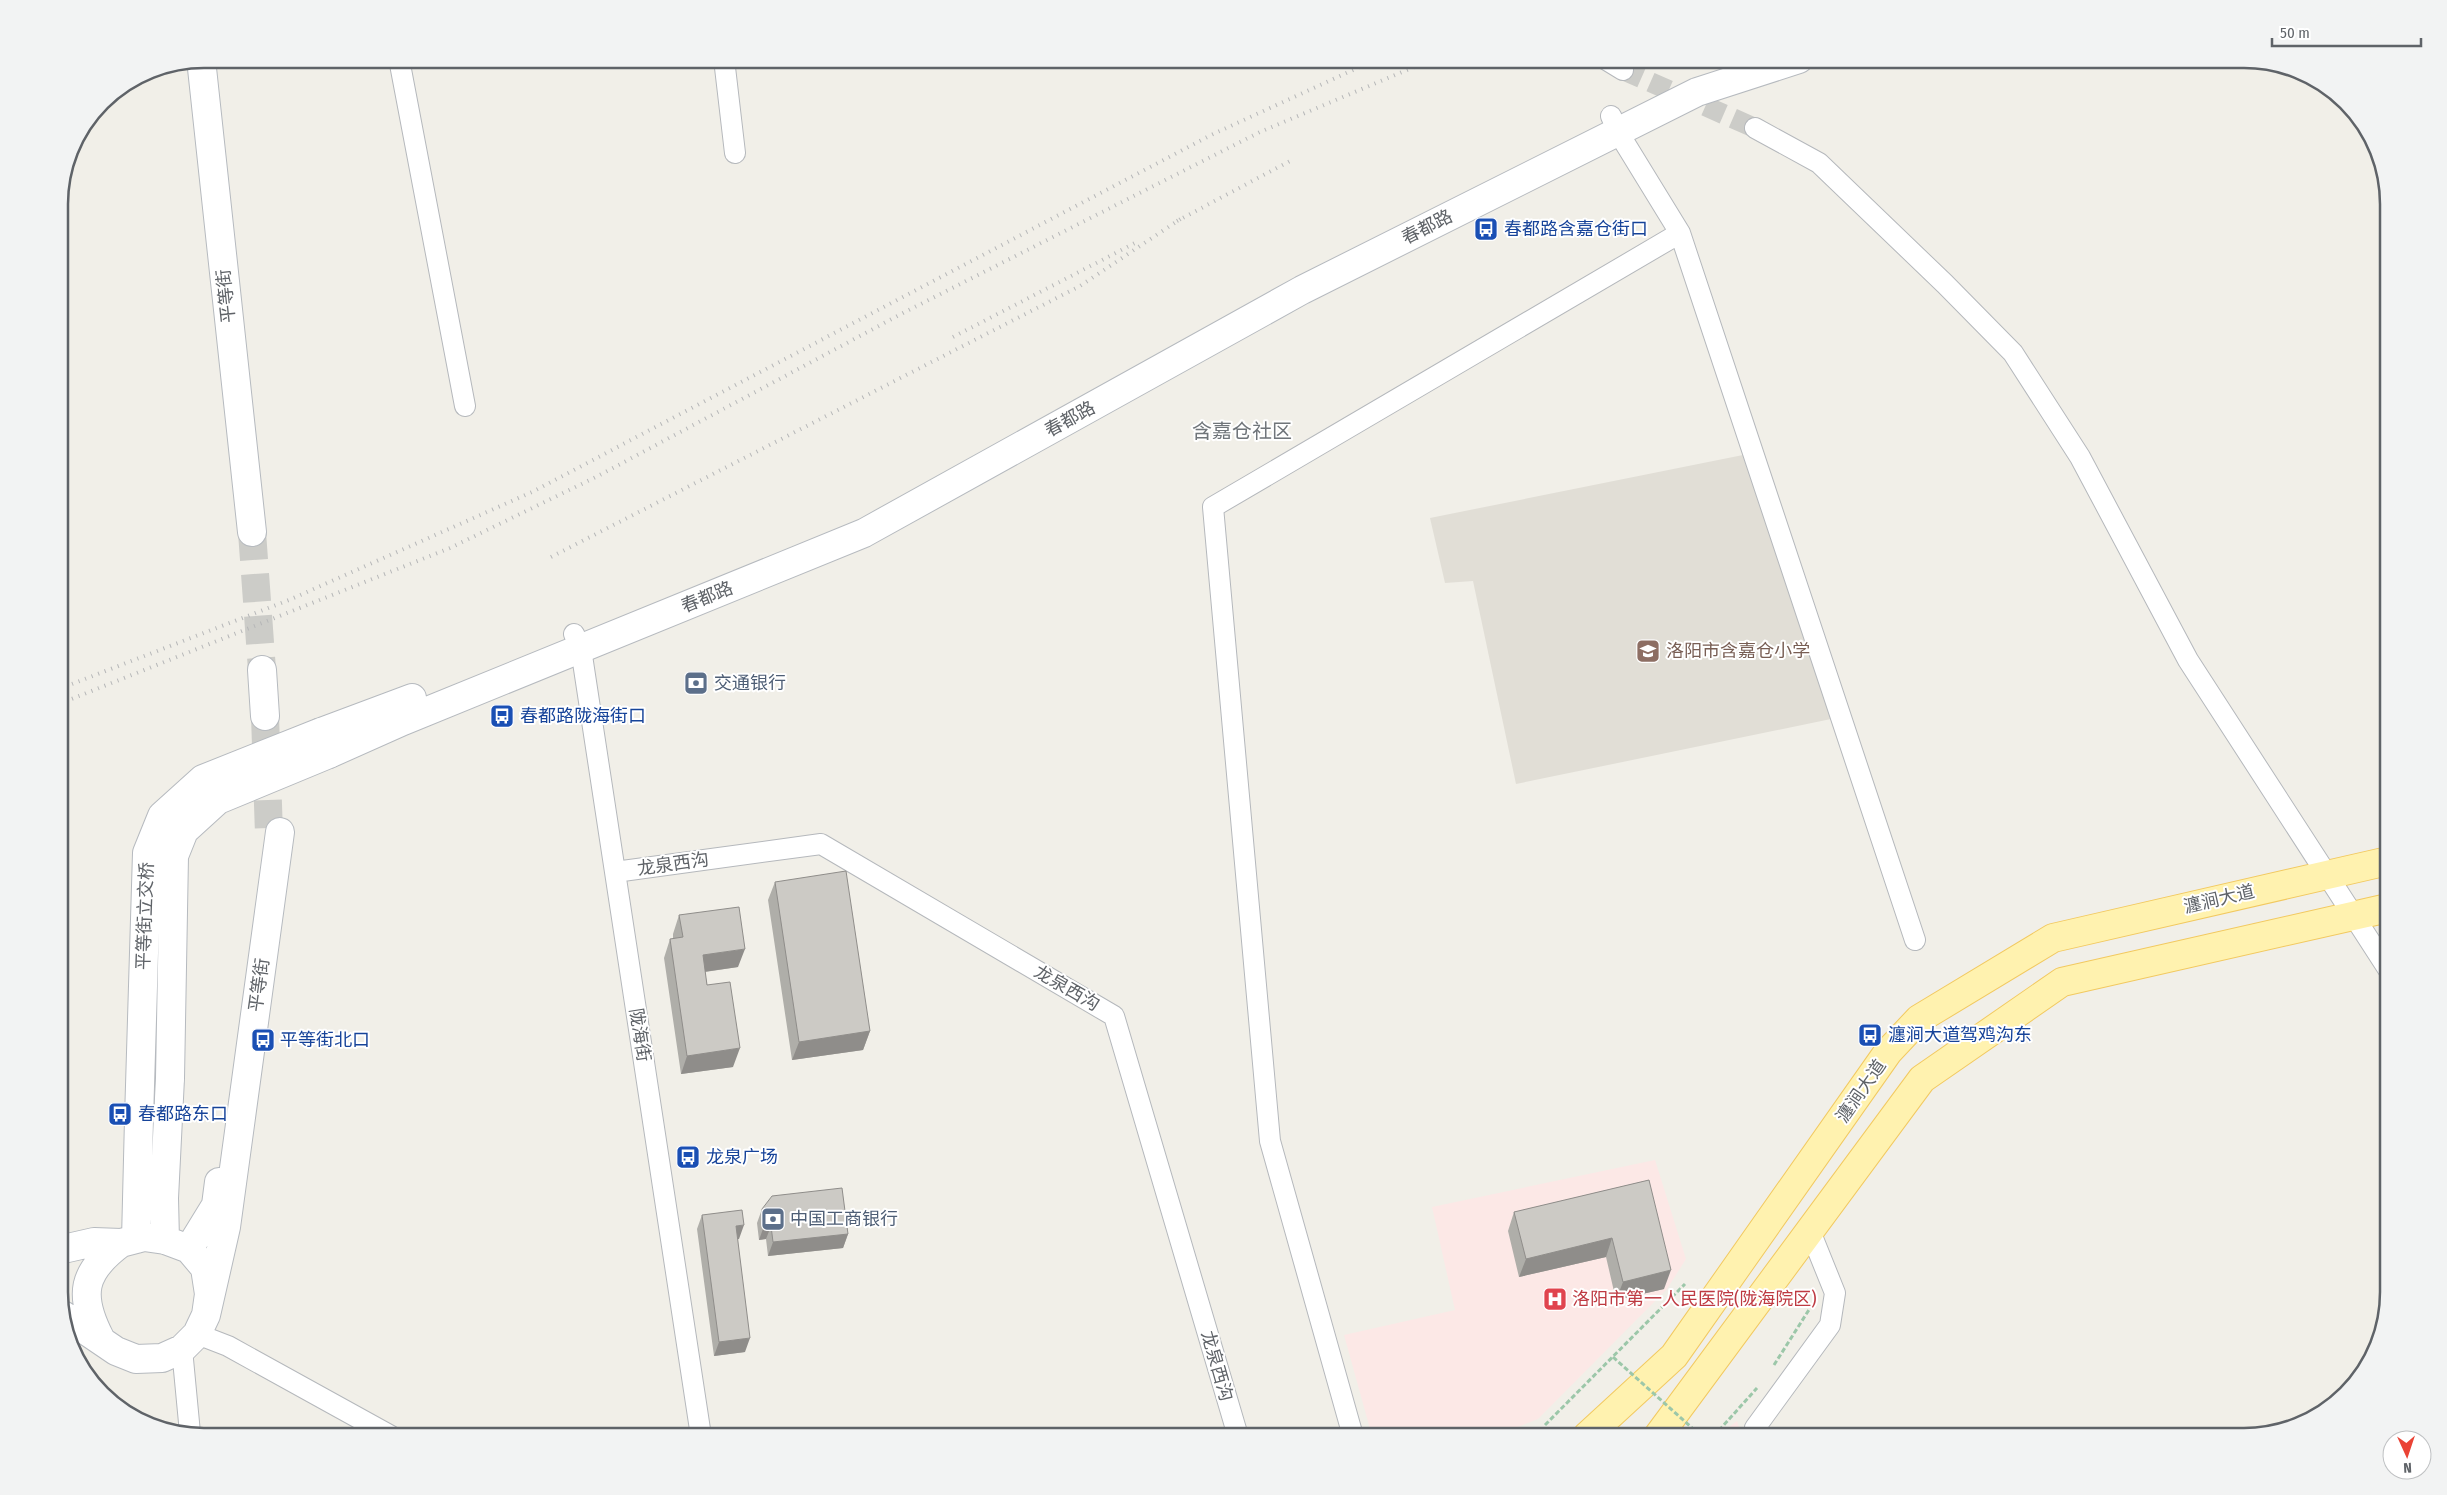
<svg xmlns="http://www.w3.org/2000/svg" width="2447" height="1495" viewBox="0 0 2447 1495" font-family="'Fira Sans Condensed','Noto Sans SC',sans-serif">
  <style>
    .education { fill: #e1ded6 }
    .medical { fill: #fce8e6 }
    .lines { fill: none; stroke-linecap: round; stroke-linejoin: round }
    .street-tunnel { stroke: #ccccc8; stroke-width: 20; stroke-dasharray: 20 10; stroke-linecap: butt }
    .secondary-tunnel { stroke: #ccccc8; stroke-width: 28; stroke-dasharray: 28 14; stroke-linecap: butt }
    .street-casing { stroke: #b5b8bc; stroke-width: 22 }
    .secondary-casing { stroke: #b6babf; stroke-width: 30 }
    .primary-casing { stroke: #f2c960; stroke-width: 30 }
    .path { stroke: #9cc7a9; stroke-width: 3; stroke-dasharray: 5 2.5; stroke-linecap: butt }
    .street { stroke: #fff; stroke-width: 20 }
    .secondary { stroke: #fff; stroke-width: 28 }
    .primary { stroke: #fff2af; stroke-width: 28 }
    .rail { stroke: #b6b7b8; stroke-width: 4; stroke-dasharray: 1 6; stroke-linecap: butt }
    .secondary-bridge-casing { stroke: #b6babf; stroke-width: 30; stroke-linecap: butt }
    .path-bridge { stroke: #9cc7a9; stroke-width: 3; stroke-dasharray: 5 2.5; stroke-linecap: butt }
    .secondary-bridge { stroke: #fff; stroke-width: 28 }
    .wall { fill: #afaea9 }
    .shaded-wall { fill: #8f8d8a }
    .building { fill: #cccac5; stroke: #8f8d8a }
    .labels { text-anchor: middle; stroke-width: 4; stroke-linejoin: round; paint-order: stroke }
    .street-label { font-size: 18px; fill: #5f6368; stroke: #fff }
    .transit-label { font-size: 18px; fill: #164399; stroke: #fff; text-anchor: start }
    .education-label { font-size: 18px; fill: #785e54; stroke: #fff; text-anchor: start }
    .service-label { font-size: 18px; fill: #4e5e75; stroke: #fff; text-anchor: start }
    .health-label { font-size: 18px; fill: #be3a42; stroke: #fff; text-anchor: start }
    .quarter-label { font-size: 20px; fill: #70757a; stroke: #fff }
    .rim { fill: none; stroke: #5f6368; stroke-width: 2.5 }
  </style>
  <rect width="100%" height="100%" fill="#f1efe8"/>
  <!-- education -->
  <path class="education" d="M1743,455L1831,719L1516,784L1473,581L1445,583L1430,518Z"/>
  <!-- medical -->
  <path class="medical" d="M1655,1160L1686,1259L1667,1289L1538,1419L1495,1436H1372L1344,1335L1455,1310L1432,1207Z
    M1737,1421L1742,1436H1717Z"/>
  <g class="lines">
    <!-- street-tunnel -->
    <path class="street-tunnel" d="M1623,70L1755,128"/>
    <!-- secondary-tunnel -->
    <path class="secondary-tunnel" d="M252,532L262,670
      M265,716L269,834"/>
    <!-- street casing -->
    <g class="street-casing">
      <path id="street" d="M399,59L465,406
        M724,59L735,153
        M1605,59L1623,70
        M1611,116L1618,132L1680,233L1915,940
        M1755,128L1819,163L1945,284L2013,353L2080,457L2188,660L2388,969
        M574,634L581,649L701,1436
        M615,872L821,844L1114,1016L1238,1436
        M197,1334L228,1346L391,1436
        M182,1349L190,1433
        M1353,1436L1270,1141L1213,507L1680,233
        M1758,1436L1755,1428L1830,1325L1835,1293L1810,1231"/>
    </g>
    <!-- secondary casing -->
    <g class="secondary-casing">
      <path id="secondary" d="M201,59L252,532
        M262,670L265,716
        M321,732L412,698
        M329,754L403,721L864,533L1302,290L1697,92L1799,59
        M136,1239L139,1119
        M165,1240L164,1198L170,1078
        M189,1249L216,1205L219,1182
        M59,1250L94,1242L121,1243L144,1237L165,1240L189,1249L205,1268L209,1294L206,1315L197,1334L182,1349L162,1358L136,1359L116,1351L63,1315
        M206,1315L226,1227L280,832
        M100,1338C78,1295 82,1272 121,1243"/>
    </g>
    <!-- primary casing -->
    <g class="primary-casing">
      <path id="primary" d="M1587,1436L1674,1356L1888,1052L1919,1019L2053,938L2388,861
        M1658,1436L1922,1079L2062,982L2388,908"/>
    </g>
    <!-- path -->
    <path class="path" d="M1774,1365L1812,1305
      M1545,1425L1685,1284
      M1714,1436L1757,1388"/>
    <!-- street -->
    <use href="#street" class="street"/>
    <!-- secondary -->
    <use href="#secondary" class="secondary"/>
    <!-- primary -->
    <use href="#primary" class="primary"/>
    <!-- rail -->
    <path class="rail" d="M1177,221L1290,161
      M953,337L1135,243
      M551,557L1080,286L1182,218
      M59,689L289,600L532,492L1211,135L1377,59
      M59,704L450,548L598,476L903,313L1260,132L1433,59"/>
    <!-- secondary-bridge casing -->
    <g class="secondary-bridge-casing">
      <path id="secondary-bridge" d="M170,1078L174,856L184,831L218,800L329,754
        M139,1119L147,853L162,816L203,779L321,732"/>
    </g>
    <!-- path-bridge -->
    <path class="path-bridge" d="M1613,1357L1701,1436"/>
    <!-- secondary-bridge -->
    <use href="#secondary-bridge" class="secondary-bridge"/>
  </g>
  <!-- wall -->
  <path class="wall" d="M775,882L870,1031L863,1050L792,1060L768,900Z
    M679,915L738,967L705,972L707,985L733,1067L681,1074L664,958L670,939H673V934Z
    M1649,1180L1664,1289L1616,1300L1606,1257L1519,1277L1508,1231L1514,1212Z
    M762,1209L848,1234L843,1248L768,1256L766,1239L759,1240L757,1223Z
    M702,1215L739,1239H737L745,1352L714,1356L697,1229Z"/>
  <!-- shaded-wall -->
  <path class="shaded-wall" d="M745,949L738,967L696,973L703,955Z
    M870,1031L863,1050L792,1060L799,1042Z
    M740,1048L733,1067L681,1074L687,1056Z
    M744,1225L739,1239L731,1240L736,1226Z
    M764,1226H771L766,1239L759,1240Z
    M848,1234L843,1248L768,1256L773,1242Z
    M1612,1238L1606,1257L1519,1277L1526,1259Z
    M1671,1270L1664,1289L1616,1300L1623,1282Z
    M750,1338L745,1352L714,1356L719,1342Z"/>
  <!-- building -->
  <path class="building" d="M846,871L870,1031L799,1042L775,882Z
    M739,907L745,949L703,955L707,985L730,982L740,1048L687,1056L670,939L683,937L679,915Z
    M1649,1180L1671,1270L1623,1282L1612,1238L1526,1259L1514,1212Z
    M842,1188L848,1234L773,1242L771,1226H764L762,1209L772,1196Z
    M742,1210L744,1225L736,1226L750,1338L719,1342L702,1215Z"/>
  <!-- icons -->
  <defs>
    <g id="bus-square" transform="scale(1.25)"><rect x="-9" y="-9" width="18" height="18" rx="4" fill="#1a4fb4" stroke="#fff"/><path d="M-5-6H5V4H4V6H2V4H-2V6H-4V4H-5ZM-3.5-4V0h7V-4ZM-3.5 1.2v1.5H-2V1.2ZM2 1.2v1.5H3.5V1.2Z" fill="#fff"/></g>
    <g id="school-square" transform="scale(1.25)"><rect x="-9" y="-9" width="18" height="18" rx="4" fill="#8d6e63" stroke="#fff"/><path d="M0-5L7-2L0 1L-7-2ZM-4 1L0 2.5L4 1V4Q0 6-4 4Z" fill="#fff"/></g>
    <g id="bank-square" transform="scale(1.25)"><rect x="-9" y="-9" width="18" height="18" rx="4" fill="#5c6f8a" stroke="#fff"/><path d="M-6-4H6V4H-6ZM0-2.3a2.3 2.3 0 1 0 0 4.6a2.3 2.3 0 1 0 0-4.6Z" fill="#fff"/></g>
    <g id="hospital-square" transform="scale(1.25)"><rect x="-9" y="-9" width="18" height="18" rx="4" fill="#e0444e" stroke="#fff"/><path d="M-5-5h3v3.5h4V-5h3V5h-3V1.5h-4V5h-3Z" fill="#fff"/></g>
  </defs>
  <g fill-rule="evenodd">
    <use href="#bus-square" x="1486" y="229"/>
    <use href="#school-square" x="1648" y="651"/>
    <use href="#bank-square" x="696" y="683"/>
    <use href="#bus-square" x="502" y="716"/>
    <use href="#bus-square" x="1870" y="1035"/>
    <use href="#bus-square" x="263" y="1040"/>
    <use href="#bus-square" x="120" y="1114"/>
    <use href="#bus-square" x="688" y="1157"/>
    <use href="#bank-square" x="773" y="1219"/>
    <use href="#hospital-square" x="1555" y="1299"/>
  </g>
  <g class="labels">
    <!-- street labels -->
    <g class="street-label">
      <text transform="translate(1427 227) rotate(-27)" y="6">春都路</text>
      <text transform="translate(226 296) rotate(-96)" y="6">平等街</text>
      <text transform="translate(1070 419) rotate(-29)" y="6">春都路</text>
      <text transform="translate(707 597) rotate(-22)" y="6">春都路</text>
      <text transform="translate(673 864) rotate(-8)" y="6">龙泉西沟</text>
      <text transform="translate(2219 899) rotate(-13)" y="6">瀍涧大道</text>
      <text transform="translate(145 916) rotate(-88)" y="6">平等街立交桥</text>
      <text transform="translate(259 985) rotate(-82)" y="6">平等街</text>
      <text transform="translate(1067 988) rotate(30)" y="6">龙泉西沟</text>
      <text transform="translate(640 1035) rotate(81)" y="6">陇海街</text>
      <text transform="translate(1861 1091) rotate(-55)" y="6">瀍涧大道</text>
      <text transform="translate(1217 1366) rotate(74)" y="6">龙泉西沟</text>
    </g>
    <!-- transit labels -->
    <g class="transit-label">
      <text x="1504" y="235">春都路含嘉仓街口</text>
      <text x="520" y="722">春都路陇海街口</text>
      <text x="1888" y="1041">瀍涧大道驾鸡沟东</text>
      <text x="280" y="1046">平等街北口</text>
      <text x="138" y="1120">春都路东口</text>
      <text x="706" y="1163">龙泉广场</text>
    </g>
    <!-- education labels -->
    <g class="education-label">
      <text x="1666" y="657">洛阳市含嘉仓小学</text>
    </g>
    <!-- service labels -->
    <g class="service-label">
      <text x="714" y="689">交通银行</text>
      <text x="790" y="1225">中国工商银行</text>
    </g>
    <!-- health labels -->
    <g class="health-label">
      <text x="1572" y="1305">洛阳市第一人民医院(陇海院区)</text>
    </g>
    <!-- quarter labels -->
    <g class="quarter-label">
      <text x="1242" y="438">含嘉仓社区</text>
    </g>
  </g>
  <!-- crop -->
  <path d="M0 0H2447V1495H0ZM204 68H2244A136 136 0 0 1 2380 204V1292A136 136 0 0 1 2244 1428H204A136 136 0 0 1 68 1292V204A136 136 0 0 1 204 68Z" fill="#f2f3f3" fill-rule="evenodd"/>
  <path class="rim" d="M204 68H2244A136 136 0 0 1 2380 204V1292A136 136 0 0 1 2244 1428H204A136 136 0 0 1 68 1292V204A136 136 0 0 1 204 68Z"/>
  <!-- north arrow -->
  <g transform="translate(2407 1455) rotate(177)"><circle r="24" fill="#ffffff" stroke="#bfc1c3"/>
  <path d="M0-4L9 19L0 12L-9 19Z" fill="#ea4335"/>
  <text y="-8" font-size="14" font-weight="bold" text-anchor="middle" fill="#5f6368">N</text>
  </g>
  <!-- scale -->
  <path d="M2272 38v8h149v-8" fill="none" stroke="#5f6368" stroke-width="2.5"/>
  <text x="2280" y="38" font-size="15" fill="#5f6368" stroke="#ffffff" stroke-width="4" paint-order="stroke">50 m</text>
</svg>
